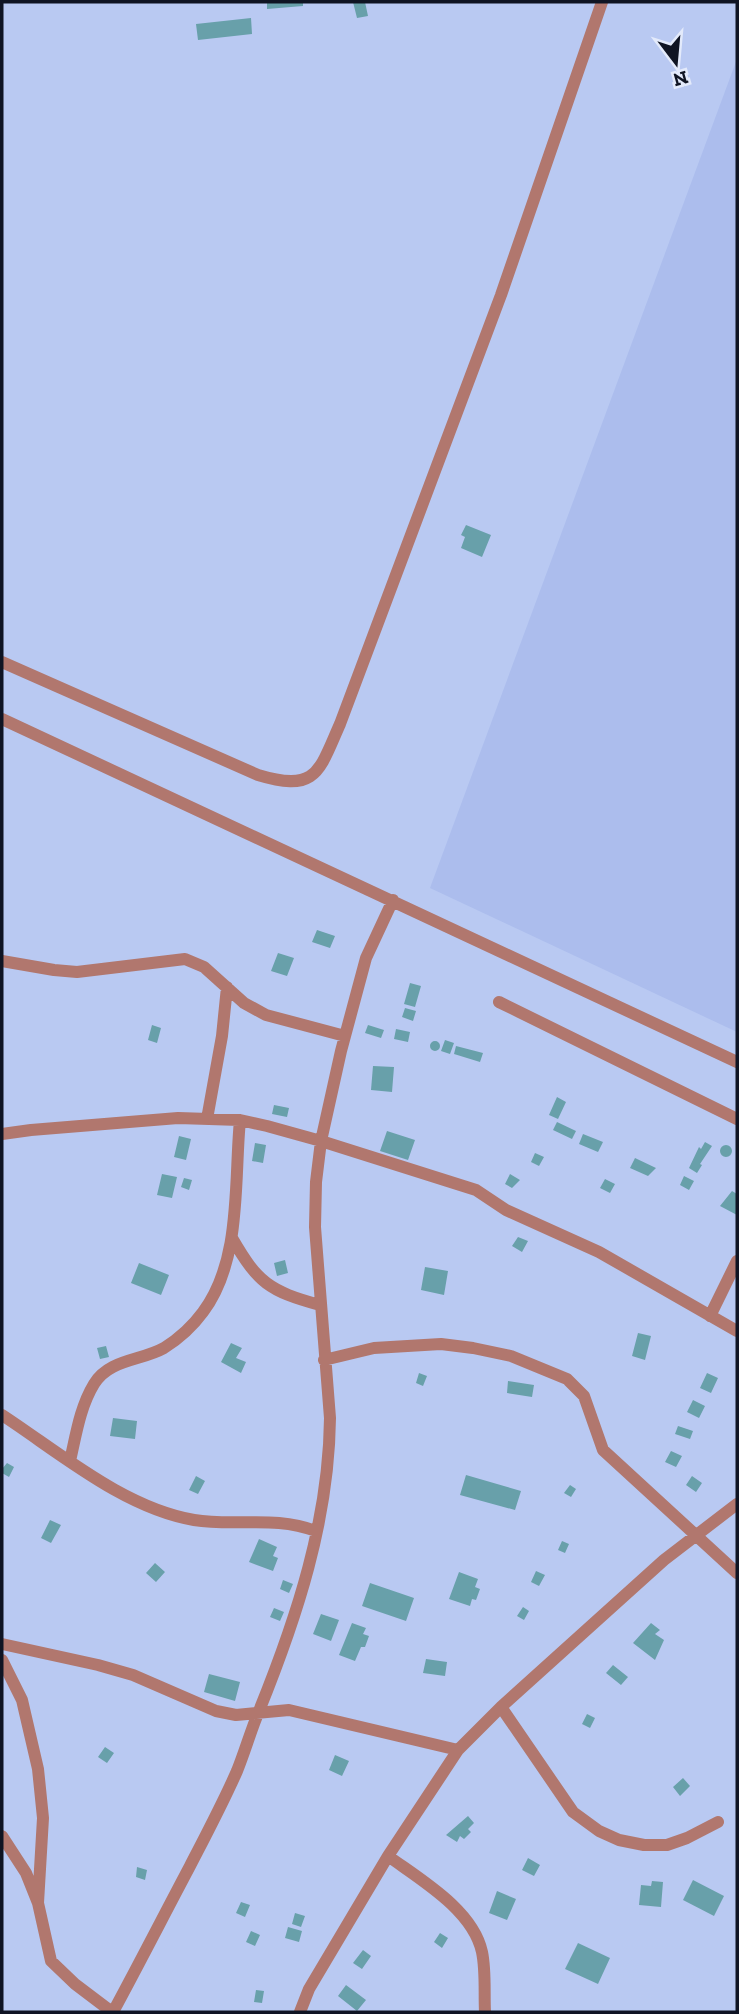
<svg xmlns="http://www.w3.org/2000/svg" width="739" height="2014" viewBox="0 0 739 2014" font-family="'Zilla Slab',serif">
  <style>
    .built { fill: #acbded }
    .building { fill: #68a0aa }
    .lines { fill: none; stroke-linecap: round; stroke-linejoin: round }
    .street { stroke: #b1776e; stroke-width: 12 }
  </style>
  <rect width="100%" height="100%" fill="#b9c9f2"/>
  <!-- built -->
  <path class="built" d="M737,59V1032L430,888Z"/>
  <!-- building -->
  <path class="building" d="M267,2H303V6L267,9Z
    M353,2H365L368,16L357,18Z
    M251,18L252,34L198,40L196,24Z
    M466,525L491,535L482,557L461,548L465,537L461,535Z
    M317,930L335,936L330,948L312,942Z
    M278,953L294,958L287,976L271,971Z
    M410,983L421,986L415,1007L404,1004Z
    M405,1008L416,1011L413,1021L402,1017Z
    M152,1025L161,1028L157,1043L148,1040Z
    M368,1025L384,1030L381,1038L365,1033Z
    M396,1029L410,1032L408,1042L394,1039Z
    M445,1040L454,1043L450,1054L441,1051Z
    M430 1046a5 5 0 1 1 10 0a5 5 0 1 1-10 0Z
    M456,1046L483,1053L480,1062L454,1054Z
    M373,1066L394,1067L392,1092L371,1090Z
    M557,1097L566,1102L558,1119L549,1115Z
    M274,1105L289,1108L287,1117L272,1114Z
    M557,1122L576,1131L572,1139L553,1130Z
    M387,1131L415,1140L408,1160L380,1151Z
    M583,1134L603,1142L598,1152L579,1144Z
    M179,1136L191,1139L186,1160L174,1157Z
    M705,1142L712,1146L700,1164L702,1165L697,1173L689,1168L699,1147L701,1149Z
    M255,1143L266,1145L263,1163L252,1161Z
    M720 1151a6 6 0 1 1 12 0a6 6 0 1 1-12 0Z
    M535,1153L544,1157L539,1166L531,1162Z
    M635,1158L656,1168L648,1176L630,1168Z
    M162,1174L177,1177L172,1198L157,1195Z
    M510,1174L520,1180L512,1188L505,1184Z
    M684,1176L694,1181L689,1190L680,1185Z
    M184,1178L192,1180L189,1190L181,1187Z
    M605,1179L615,1184L610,1193L600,1188Z
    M732,1191L737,1194V1215L720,1206Z
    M518,1237L528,1241L522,1252L512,1246Z
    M285,1260L288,1273L277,1276L274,1263Z
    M139,1263L169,1275L161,1295L131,1283Z
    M425,1267L448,1271L444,1295L421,1290Z
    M638,1333L651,1336L645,1360L632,1356Z
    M231,1343L242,1348L236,1358L246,1362L241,1373L221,1362Z
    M106,1346L109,1357L100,1359L97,1348Z
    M419,1373L427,1376L423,1386L416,1383Z
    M707,1373L718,1378L711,1393L700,1388Z
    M508,1381L534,1385L532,1397L507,1393Z
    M693,1400L705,1406L699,1418L687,1412Z
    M113,1418L137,1421L135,1439L110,1436Z
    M678,1426L693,1431L690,1439L675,1434Z
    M671,1451L682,1456L676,1467L665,1462Z
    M7,1463L14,1467L9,1477L2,1473V1469Z
    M466,1475L521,1491L515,1510L460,1495Z
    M196,1476L205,1481L198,1494L189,1490Z
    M692,1476L702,1483L696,1492L686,1485Z
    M570,1485L576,1489L571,1497L564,1493Z
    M50,1520L61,1525L51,1543L41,1538Z
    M259,1539L277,1547L273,1556L278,1558L273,1571L249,1562Z
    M562,1541L569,1544L565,1553L558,1550Z
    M155,1563L165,1572L156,1582L146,1573Z
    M536,1571L545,1575L539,1586L531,1582Z
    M459,1572L478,1579L475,1587L480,1589L476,1600L472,1599L470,1606L449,1599Z
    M283,1580L293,1584L289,1593L280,1589Z
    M370,1583L414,1598L406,1621L362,1606Z
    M523,1607L529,1611L524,1620L517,1616Z
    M274,1608L284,1612L280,1621L270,1617Z
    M321,1614L339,1620L331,1641L313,1634Z
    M352,1623L366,1628L363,1634L369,1636L365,1647H361L355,1661L339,1655Z
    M651,1623L660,1630L655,1634L664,1640L655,1660L633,1643Z
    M426,1659L447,1662L445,1676L423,1673Z
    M613,1665L628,1677L621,1685L606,1673Z
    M209,1674L240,1682L235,1701L204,1692Z
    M587,1714L595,1718L590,1728L582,1724Z
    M105,1747L114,1753L107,1763L98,1757Z
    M335,1755L349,1761L342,1776L329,1770Z
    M683,1778L690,1786L680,1796L673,1787Z
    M468,1816L474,1823L468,1829L471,1832L464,1839L460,1836L457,1842L446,1835Z
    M528,1858L540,1865L534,1876L522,1870Z
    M137,1867L147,1870L145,1880L136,1877Z
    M693,1880L724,1896L714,1916L683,1900Z
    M652,1881L663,1882L661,1907L639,1905L641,1885L651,1886Z
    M497,1891L516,1899L507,1920L489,1913Z
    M241,1902L250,1905L245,1917L236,1913Z
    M295,1913L305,1916L301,1927L292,1924Z
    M288,1927L302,1931L299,1942L285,1938Z
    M251,1931L260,1935L255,1946L246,1942Z
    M440,1933L448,1938L442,1948L434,1942Z
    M578,1943L610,1958L598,1984L565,1969Z
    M363,1950L371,1956L362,1969L353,1963Z
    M346,1985L366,2000L357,2011L338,1996Z
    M256,1990L264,1991L262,2003L254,2002Z"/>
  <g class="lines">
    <!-- street -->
    <path class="street" d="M2,662L258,775C317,793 319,771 340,724L501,295L602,2
      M2,719L737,1062
      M2,961L54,970L77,972L185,959L204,967L244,1003L266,1015L345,1036
      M499,1002L737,1119
      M207,1119L222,1036L227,987
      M2,1134L31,1130L178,1118L240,1120L267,1126L321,1141L476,1190L506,1210L599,1252L737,1331
      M232,1238C258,1283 269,1291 320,1305
      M710,1316L737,1261
      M324,1360L374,1348L441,1344L473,1348L511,1356L567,1379L584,1396L603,1450L737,1573
      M2,1415C60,1453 124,1508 194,1520C237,1527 273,1515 316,1531
      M70,1461C76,1435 80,1407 94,1384C109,1359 141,1361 164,1348C180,1338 192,1327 203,1312C242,1260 234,1181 240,1120
      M2,1644L98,1665L133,1675L216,1711L236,1715L289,1710L458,1750
      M2,1660L22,1700L38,1769L43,1818L38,1903
      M501,1707L573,1812L599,1831L619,1840L644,1845H667L687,1838L718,1822
      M2,1836L26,1873L38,1903L51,1961L75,1984L112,2012
      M388,1856C421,1880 473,1910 482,1952C486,1971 484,1993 485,2012
      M113,2012C139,1964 164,1915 190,1866C206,1835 223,1803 237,1771C245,1751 251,1730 259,1711C297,1617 329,1520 330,1418L315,1227L316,1182L321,1141L341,1051L366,958L393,900
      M300,2012L309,1989L388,1856L458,1750L501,1707L664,1560L737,1504"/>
  </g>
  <!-- border -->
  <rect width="739" height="2014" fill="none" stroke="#0f1423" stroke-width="7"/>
  <!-- north arrow -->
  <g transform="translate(676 63) rotate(164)" stroke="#e3eafb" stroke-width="5" paint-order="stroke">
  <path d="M0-5L12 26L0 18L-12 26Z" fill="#0f1423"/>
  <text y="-10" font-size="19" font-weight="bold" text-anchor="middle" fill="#0f1423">N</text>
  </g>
</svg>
